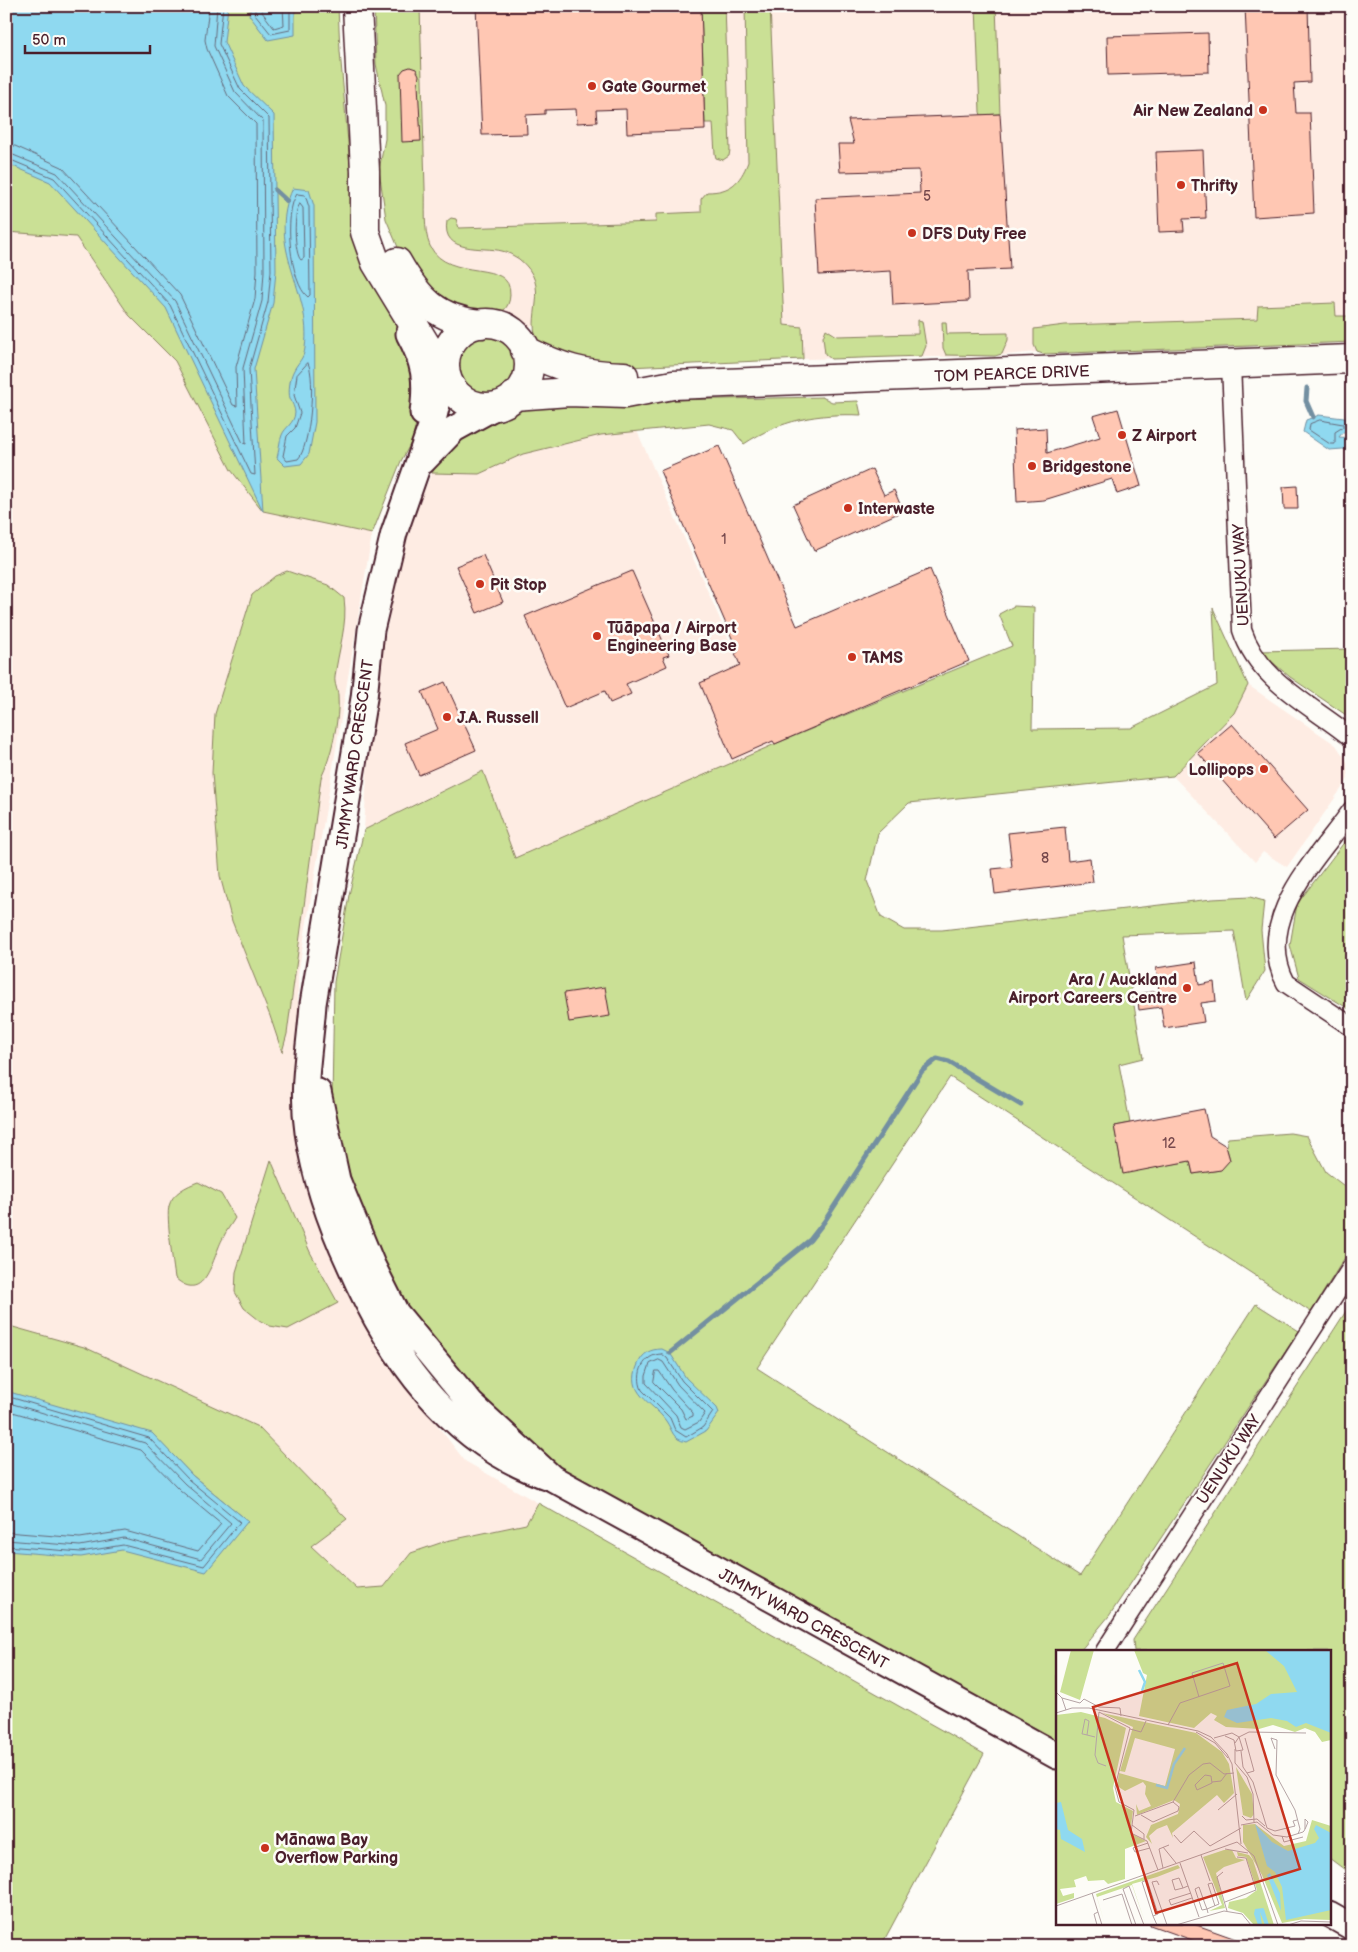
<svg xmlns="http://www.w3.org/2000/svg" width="1358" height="1952" viewBox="0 0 1358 1952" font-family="'Balsamiq Sans',sans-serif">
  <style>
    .built { fill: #feece3 }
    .green { fill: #cae095; stroke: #8a8060; fill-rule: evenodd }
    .water { fill: #8fd9f0; stroke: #738fa1 }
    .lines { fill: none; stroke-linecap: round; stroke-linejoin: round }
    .shore { stroke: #66697a; stroke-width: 1 }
    .stream { stroke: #738fa1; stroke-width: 5 }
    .building { fill: #ffc7b3; stroke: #4a1f2b }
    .street-casing { stroke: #4a1f2b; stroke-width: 21 }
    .secondary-casing { stroke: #4a1f2b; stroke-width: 29 }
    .primary-casing { stroke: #4a1f2b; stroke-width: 31 }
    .street { stroke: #fdfcf7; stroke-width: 18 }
    .secondary { stroke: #fdfcf7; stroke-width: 25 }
    .primary { stroke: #fdfcf7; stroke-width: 28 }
    .poi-dot { fill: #c8321e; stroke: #fdfcf7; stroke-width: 2 }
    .labels { text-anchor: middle; stroke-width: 5; stroke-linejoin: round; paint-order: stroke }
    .number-label { font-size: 14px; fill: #77494d }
    .poi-label { font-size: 16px; font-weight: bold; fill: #4a1f2b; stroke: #fdfcf7; text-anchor: start }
    .street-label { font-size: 16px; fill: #4a1f2b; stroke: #fdfcf7 }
    .inset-river { fill: none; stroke: #8fd9f0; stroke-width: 2.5 }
    .inset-road { fill: none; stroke: #b5a4a5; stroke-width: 1 }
    .view { fill: #c8321e; fill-opacity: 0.15; stroke: #c8321e; stroke-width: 2.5 }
    .inset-edge { fill: none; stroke: #4a1f2b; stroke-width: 2.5 }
  </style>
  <rect width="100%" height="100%" fill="#fdfcf7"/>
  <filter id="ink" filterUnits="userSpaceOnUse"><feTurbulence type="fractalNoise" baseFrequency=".02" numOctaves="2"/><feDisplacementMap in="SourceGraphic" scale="10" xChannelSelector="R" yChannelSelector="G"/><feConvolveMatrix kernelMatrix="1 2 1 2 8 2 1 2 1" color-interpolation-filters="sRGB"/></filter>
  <g filter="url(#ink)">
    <!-- built -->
    <path class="built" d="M374,6H1352V342L1043,354L1037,352L995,356L803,359L606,368L536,340L534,327L491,317L393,237L382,198L379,170L385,139V106L376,64Z
      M6,232L76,237L129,315L175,361L198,404L263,511L372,534L298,975V1072L334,1254L380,1352L465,1461L538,1503L526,1524L411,1553L384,1587L357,1589L311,1546L347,1519L258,1427L84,1347L6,1325Z
      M637,431L775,744L515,859L482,771L364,830L368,754L380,663L406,531L432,473L479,474L523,454L600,435Z
      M1248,685L1336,745L1348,763V779L1287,867L1263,852L1255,862L1173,776L1234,713Z"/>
    <!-- green -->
    <path class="green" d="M6,6H338L340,51L354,211L407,332L419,411L412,441L401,461L372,534L263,511L231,470L175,361L129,315L76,237L6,232Z
      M374,6H420C422,67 423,128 425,189C426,206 423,230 430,246C448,283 512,257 510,295C509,323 475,316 457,314L403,259L386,219L379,170L385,139V106L376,64Z
      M701,6H725L730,150L729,156L723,160L716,158L715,154L713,123H705Z
      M745,6H770L784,325L802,327L803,359L606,368L539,345C523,317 554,287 519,259C514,256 508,252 502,251C484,246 441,255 447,221L451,218L456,219L459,228L656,222V214L701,212V199L707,192C730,192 740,183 748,162Z
      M976,6H996L1000,114L981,115L980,112Z
      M1335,303L1336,316H1352V342L1043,354L1037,352L1034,345V329L1065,325L1257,319L1258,306Z
      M918,320L922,321L926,346L922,356L831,359L825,354L823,337L826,329L837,336L918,334Z
      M942,322H946L947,334L1008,333V340L1002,354L995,356L946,355L943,348Z
      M457 366a30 30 0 1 1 60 0a30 30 0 1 1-60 0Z
      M822,397L832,402L858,401L861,415C818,413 780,420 744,444L733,430L709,424L601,435L523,454L479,474L432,473L444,452L487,419L525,403Z
      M287,571L328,585L344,598C348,625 338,650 335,677C334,684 338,690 338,696C340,718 331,758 321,778L287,1034L282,1052L270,1016L232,921L220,876L212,773L215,714L252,595L275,576Z
      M1014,606L1034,607L1032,729L1131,728L1217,685L1213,608L1248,685L1234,713L1173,776L909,803L878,833L867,881L881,917L904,930H942L1212,899L1250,897L1264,901L1261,930L1265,971L1246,1001L1234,931L1122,935L1143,1058L1119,1064L1130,1123L1114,1126L1123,1173L1190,1161L1193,1174L1220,1170L1230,1160L1226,1146L1228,1138L1290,1133L1307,1136L1326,1172L1352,1192V1246L1311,1312L950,1077L757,1368L1080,1576L1256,1304L1299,1331L1109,1616L1080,1651H1057V1740L540,1458L457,1380L404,1305L362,1217L340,1139L332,1101L334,982L349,895L364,830L483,771L515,858L775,744L1012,646L999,614Z
      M1352,649V719L1290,677L1259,651Z
      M1352,832V1011L1299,978L1290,945L1297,904Z
      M271,1160L310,1252L338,1303L288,1329L270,1326L259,1320L244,1308L235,1292L236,1272Z
      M198,1182L221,1194L235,1218C231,1225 226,1231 223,1238C213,1255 206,1306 175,1278C173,1264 166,1217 169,1206C172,1193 187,1186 198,1182Z
      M1352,1302V1875L1329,1858V1651H1134L1133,1640Z
      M6,1325L84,1347L258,1427L347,1519L311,1546L357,1589L384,1587L411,1553L446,1541L526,1524L538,1503L984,1754L881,1946H6ZM156,1438L193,1476L243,1517L189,1483Z"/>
    <!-- water -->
    <path class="water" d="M6,6H228L224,42L244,86L274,115L276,271L273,303L254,369L263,511L166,308L50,182L6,163Z
      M251,6H295V35L268,40L249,15Z
      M293,188L309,190L314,206L315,422L309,454L301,464L285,466L277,458C279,451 279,442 282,435C285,427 294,424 295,413C295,408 292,403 290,398C288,392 290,378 293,372C297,363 304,359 305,348C313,291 265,248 293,188Z
      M1319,415L1352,419V433L1343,432L1339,437L1352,438V452L1343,449L1329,450L1303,432L1306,420Z
      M662,1349L670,1353L686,1378L717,1408L719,1413L706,1431L686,1442C672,1439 673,1431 666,1421C652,1401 625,1394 638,1364C643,1353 650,1349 662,1349Z
      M6,1391L152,1433L193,1476L248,1521L206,1572L122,1550L81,1557L6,1551Z"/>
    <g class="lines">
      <!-- shore -->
      <path class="shore" d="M255,6V14L271,34L290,30V6
        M262,6V12L274,28L284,25L283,6
        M6,145L15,146L62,167L180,295L233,405L237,406L236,367L255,299L257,271L256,124L228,96L207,49L205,40L209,6
        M6,152L57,173L175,301L243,443L246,444L243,368L262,301L264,271L263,121L235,92L214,46L217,6
        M6,158L54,178L170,305L251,474L255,475L249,369L268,302L271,271L269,118L240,89L219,44L223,6
        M297,194L305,195L309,207L310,295L308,297C290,284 283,212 297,194Z
        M300,204L303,208L304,258L301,260C294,254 293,210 300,204Z
        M308,363C316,378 310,447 298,459L287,461L283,456L287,436L295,428L300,413L294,395L297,375Z
        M1320,420L1343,424V427L1335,432V444H1330L1309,430L1310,424Z
        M662,1354L667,1358L682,1381L713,1412L703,1427L686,1437L675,1430L670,1418L642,1390C635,1374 643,1354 662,1354Z
        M659,1360L663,1362L678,1385L705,1413L699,1422L685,1429L681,1427L676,1415L646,1383V1376L650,1364Z
        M656,1371H659L672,1390L693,1413V1416L686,1419L681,1409L654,1382Z
        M6,1396L149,1438L189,1480L240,1522L204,1566L123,1545L81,1552L6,1546
        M6,1402L145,1443L185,1484L231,1523L201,1559L124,1538L80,1546L6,1540
        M6,1410L141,1450L180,1490L221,1524L198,1551L125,1531L80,1538L6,1532"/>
      <!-- stream -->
      <path class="stream" d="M275,190L287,201
        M1307,388L1306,401L1313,417
        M670,1353L810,1240L824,1222L922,1071L937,1059L949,1062L1021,1105"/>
    </g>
    <!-- building -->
    <path class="building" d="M476,6H701L705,130L627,133L626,109L596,110L597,122L577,123L576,109L545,110V114L526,115L527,134L482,135Z
      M1245,6H1308L1310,82L1294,83L1296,113H1310L1314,213L1254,217Z
      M1208,33L1209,72L1108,75L1107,36Z
      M410,67L416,69L419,75L418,84L421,141L402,142L400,74L404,69Z
      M1000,114L1010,269L968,271L969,301L893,305L891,271L819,275L815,198L920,193L919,170L840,172L838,144H854L848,120Z
      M1203,150L1206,218L1183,219L1184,231L1159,232L1156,152Z
      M1118,409L1141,486L1117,494L1112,479L1044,500L1017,502L1014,430L1046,428L1047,453L1100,437L1093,416Z
      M719,446L797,626L930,569L969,661L775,744L773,741L732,759L700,683L740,665L735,653L738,652L660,471Z
      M872,469L884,495L894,490L903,511L814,551L793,505Z
      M1297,486L1298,509H1284L1283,487Z
      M483,555L503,602L477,613L456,566Z
      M632,571L669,655L663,657L667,666L626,684L631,694L610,703L605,691L565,708L525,616Z
      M445,682L476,750L419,775L405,743L438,729L422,692Z
      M1232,724L1308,810L1274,839L1198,753Z
      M1065,827L1068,861L1090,858L1093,882L995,894L992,869L1012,867L1008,833Z
      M1196,962L1199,985L1214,982L1216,1001L1201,1003L1204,1022L1164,1028L1161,1007L1139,1010L1137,994L1159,991L1156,968Z
      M605,987L610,1016L569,1022L564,993Z
      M1204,1109L1210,1136L1226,1146L1230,1160L1221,1170L1193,1174L1190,1161L1123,1174L1114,1126Z
      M1150,1923H1191L1250,1944V1946H1209L1150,1925Z"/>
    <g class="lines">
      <!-- street casing -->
      <g class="street-casing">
        <path id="street" d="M1231,364L1242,630C1259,682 1312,705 1352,738
          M1352,810C1318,858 1252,920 1286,983L1352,1027
          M1105,1651L1352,1267"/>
      </g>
      <!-- secondary casing -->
      <g class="secondary-casing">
        <path id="secondary" d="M409,334C425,363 427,380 423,413
          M445,372L432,424L394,533L371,630L364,698L313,1004C310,1049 301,1086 308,1132C315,1179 330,1222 350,1265C390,1357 452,1446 552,1478
          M423,461L454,429L496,406
          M318,1092L337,1180L372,1265L396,1313L471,1404L552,1478L1057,1756
          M1329,1914L1352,1927"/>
      </g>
      <!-- primary casing -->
      <g class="primary-casing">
        <path id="primary" d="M357,6L365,171V232L376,263L426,345L445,372
          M397,262C418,299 437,320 481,324
          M445 365a42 42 0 1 1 84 0a42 42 0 1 1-84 0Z
          M525,350C561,368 584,375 624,376
          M514,396L569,392L625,394L673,385L1352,359"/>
      </g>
      <!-- street -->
      <use href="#street" class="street"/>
      <!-- secondary -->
      <use href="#secondary" class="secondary"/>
      <!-- primary -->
      <use href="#primary" class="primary"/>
    </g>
  </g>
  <!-- markers -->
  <g class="poi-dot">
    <circle cx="592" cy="86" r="5"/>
    <circle cx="1263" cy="110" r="5"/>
    <circle cx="1181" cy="185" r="5"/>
    <circle cx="912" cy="233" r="5"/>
    <circle cx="1122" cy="435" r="5"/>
    <circle cx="1032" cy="466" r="5"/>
    <circle cx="848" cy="508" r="5"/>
    <circle cx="480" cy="584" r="5"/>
    <circle cx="597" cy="636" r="5"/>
    <circle cx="852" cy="657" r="5"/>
    <circle cx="447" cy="717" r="5"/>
    <circle cx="1264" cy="769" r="5"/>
    <circle cx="1187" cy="988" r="5"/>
    <circle cx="265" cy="1848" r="5"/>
  </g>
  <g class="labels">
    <!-- number labels -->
    <g class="number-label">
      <text x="927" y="201">5</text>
      <text x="724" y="544">1</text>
      <text x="1045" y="863">8</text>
      <text x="1169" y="1148">12</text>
    </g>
    <!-- poi labels -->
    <g class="poi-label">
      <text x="602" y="92">Gate Gourmet</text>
      <text x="1253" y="116" text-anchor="end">Air New Zealand</text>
      <text x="1191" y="191">Thrifty</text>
      <text x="922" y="239">DFS Duty Free</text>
      <text x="1132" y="441">Z Airport</text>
      <text x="1042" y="472">Bridgestone</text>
      <text x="858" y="514">Interwaste</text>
      <text x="490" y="590">Pit Stop</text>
      <text x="607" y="633">Tūāpapa / Airport<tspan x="607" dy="18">Engineering Base</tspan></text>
      <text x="862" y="663">TAMS</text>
      <text x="457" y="723">J.A. Russell</text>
      <text x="1254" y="775" text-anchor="end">Lollipops</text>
      <text x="1177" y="985" text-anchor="end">Ara / Auckland<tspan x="1177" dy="18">Airport Careers Centre</tspan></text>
      <text x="275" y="1845">Mānawa Bay<tspan x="275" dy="18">Overflow Parking</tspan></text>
    </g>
    <!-- street labels -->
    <g class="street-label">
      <text transform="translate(1012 373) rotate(-2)" y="6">TOM PEARCE DRIVE</text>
      <text transform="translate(1240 575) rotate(-93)" y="6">UENUKU WAY</text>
      <text transform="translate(354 754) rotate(-82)" y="6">JIMMY WARD CRESCENT</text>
      <text transform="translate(1228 1459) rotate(-57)" y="6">UENUKU WAY</text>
      <text transform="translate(804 1618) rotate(29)" y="6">JIMMY WARD CRESCENT</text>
    </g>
  </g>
  <!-- overview -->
  <g transform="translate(1056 1650)">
    <rect width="275" height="275" fill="#fdfcf7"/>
    <path d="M15,0H38L24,50L4,42ZM78,0H275V90L266,92L259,82L249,78L239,82L217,75L203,79L170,77L158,70L161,66L155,63L138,78L83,66L91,25L87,23ZM25,62L49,68L70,78L57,138L60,152L77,161L74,183L90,191L69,199V229L52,234L48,230L32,231L30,226L18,230L20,237L4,239L7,246L18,243V248L0,254V65ZM46,63L140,83L166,102L173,114L178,143L168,153L161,145L116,183L117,188L111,175L101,179L93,186L96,194L90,187L95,175L122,164L124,154L118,150L81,165L80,154L83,161L95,156L89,144L90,136L87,132L69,141L61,136L63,123L109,136L119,99L79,88L69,122L64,121L77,77ZM180,117L196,144L198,164L195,168L187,165ZM256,170L275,176V270L248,269L226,273L206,225L187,192V175L199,174L228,196L250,191ZM168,200H176L180,208L189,210L168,217L160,223L169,258L153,261L166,255L147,207ZM181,202L193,205L197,210L218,275H198L187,263L172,258L173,252L190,248L201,240L190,207L182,206ZM122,215L124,218L101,227L76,234L90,275L76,235L41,247L49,275L40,244Z" fill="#cae095"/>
    <path d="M209,0H275V83L250,73L240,77L231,71L215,68L181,73L168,67L171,60L200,54L215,44L241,42L228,16ZM5,152L12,180L26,189L29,202L5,189L4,180L0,179V153ZM199,174L216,192L232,201L259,193L263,188L258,179L260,175L275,183V260L230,270L226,237L219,222L211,216ZM214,223L224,243L225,261L211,225ZM207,258L208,259L213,275H209L204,262L206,275H202L198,264L199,259Z" fill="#8fd9f0"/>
    <path class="inset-river" d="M83,20L89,32L86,41M100,135L111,138L118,114L129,98"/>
    <path class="inset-road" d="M0,42L6,48L10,60M6,48L24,53L28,49L43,57L64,58L65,66M0,63L16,58H33L142,81L155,87L171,104L176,114L185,194M112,75L124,53L174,36L167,13L136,23L143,47M74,79L85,82L90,71M140,82L159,93L172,108M31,85L33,71L29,69L26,84H27L39,87M169,86L178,90L180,101L187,100L183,87L179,93M158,88L176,83L183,87L193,82L250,83M189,88L198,121L191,123M179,99V113L191,127L197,144L198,172M219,99L215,88L221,90L220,125L239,160L244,179L242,184M185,101L187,117L197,132L211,178L219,181L239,176L237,171L241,170M50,116L42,113L39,105L43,62L74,78L59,137L63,152L78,160L75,183L91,191L102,220M149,125L155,126L156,133L141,140L139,135ZM156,132L165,131L171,123M117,152L133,125L147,114L154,113L168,124L178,123M162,160L181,144M79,166L117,152L123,157L122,161L97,172L85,165M186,166L190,170L201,169L209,176M76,175L88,184V189M185,175L201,172L217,185L231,187L247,182L248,181L250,177L252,172L249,169V179M118,185L125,193L138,181L154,196L185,178M226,186L228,192L247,187M92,193L77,198L79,202L94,198M107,197L120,213M169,199L192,203M145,205L154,231M124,213L143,267M107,218L103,199L113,195M167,222L161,227L171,261M103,235L101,231L96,232L111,275M127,238L119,240L116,230L123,228L127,238L132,236M36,243L46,275M135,243L113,250L115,255L136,248M47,250L66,244L76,275M169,252L200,240L190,208L181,207M0,256L181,192L198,206L222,275M152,263L151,259L149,254L143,237L139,239L146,260L151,259L163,254L156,233L152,234L159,256M97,266L102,264L91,230L86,232L97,266L101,275M41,275L38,264L42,262M80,275L67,239L73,236L88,275M120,275L168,261L186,264L195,275M232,275L245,271L275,272"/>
    <path class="view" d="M181,13L244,219L100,263L37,57Z"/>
    <rect width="275" height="275" class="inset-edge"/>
  </g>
  <!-- margin -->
  <rect width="1358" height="1952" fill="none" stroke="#fdfcf7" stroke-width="25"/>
  <rect x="12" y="12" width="1333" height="1927" fill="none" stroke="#4a1f2b" stroke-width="2" filter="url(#ink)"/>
  <!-- scale -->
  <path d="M25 45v8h125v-8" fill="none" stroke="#4a1f2b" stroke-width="2.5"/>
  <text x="32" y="45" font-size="15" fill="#4a1f2b" stroke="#fdfcf7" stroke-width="4" paint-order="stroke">50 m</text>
</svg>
